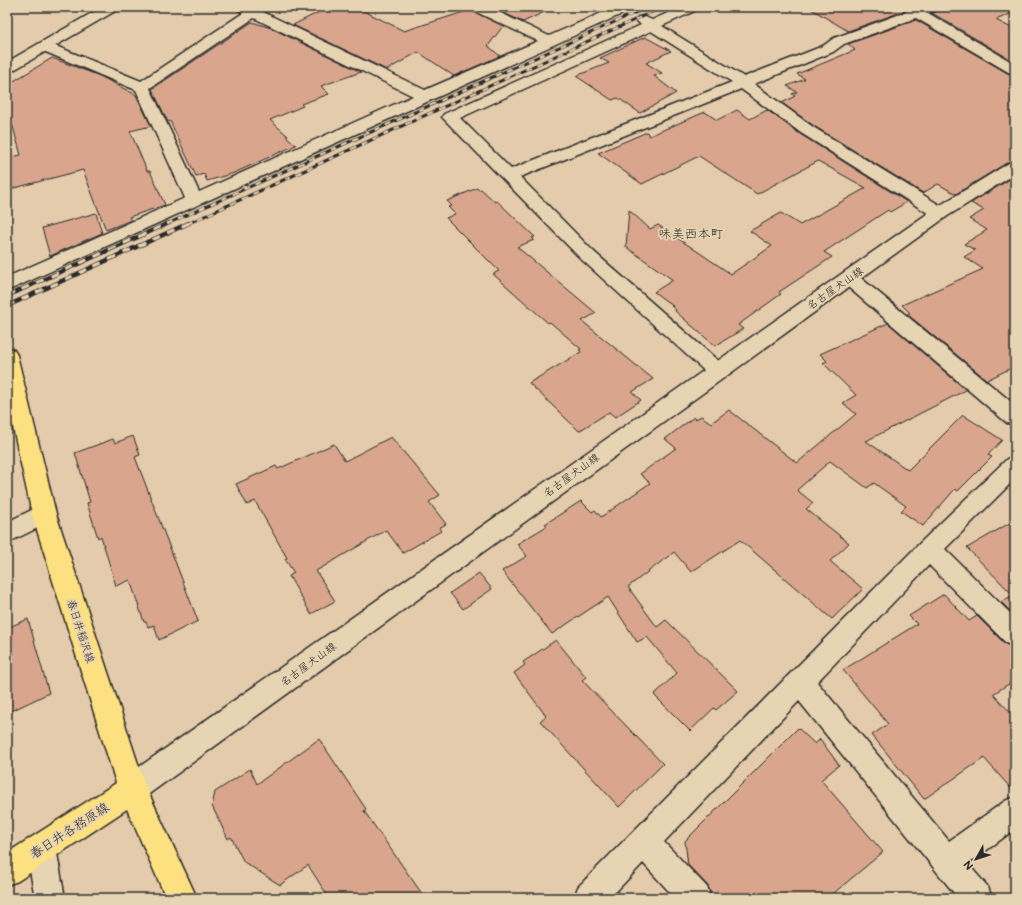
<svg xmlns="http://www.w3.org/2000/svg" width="1022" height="905" viewBox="0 0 1022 905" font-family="'Balsamiq Sans','Klee One',sans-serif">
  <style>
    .building { fill: #d9a68d; stroke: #2b2b2b }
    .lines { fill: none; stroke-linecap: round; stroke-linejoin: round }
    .minor-casing { stroke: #2b2b2b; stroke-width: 3 }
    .tertiary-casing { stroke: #2b2b2b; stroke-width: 3 }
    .secondary-casing { stroke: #2b2b2b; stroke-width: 3 }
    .primary-casing { stroke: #2b2b2b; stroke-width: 3 }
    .minor { fill: #e7d4b2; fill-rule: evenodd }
    .tertiary { fill: #e7d4b2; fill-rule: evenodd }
    .secondary { fill: #e7d4b2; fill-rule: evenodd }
    .primary { fill: #fde080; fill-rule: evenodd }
    .rail-far1-casing { stroke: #2b2b2b; stroke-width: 3 }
    .rail-casing { stroke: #2b2b2b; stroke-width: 4.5 }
    .rail-far1 { stroke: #e7d4b2; stroke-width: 2; stroke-dasharray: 6; stroke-linecap: butt }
    .rail { stroke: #e7d4b2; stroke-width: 3; stroke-dasharray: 8; stroke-linecap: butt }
    .labels { text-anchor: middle; stroke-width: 3.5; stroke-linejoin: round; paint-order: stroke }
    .street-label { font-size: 11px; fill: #2b2b2b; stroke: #e7d4b2 }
    .quarter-label { font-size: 13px; fill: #2b2b2b; stroke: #e7d4b2 }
    .near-street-label { font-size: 13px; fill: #2b2b2b; stroke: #e7d4b2 }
  </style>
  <rect width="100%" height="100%" fill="#e4cbab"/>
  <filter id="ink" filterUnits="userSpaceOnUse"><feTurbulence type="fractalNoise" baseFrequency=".025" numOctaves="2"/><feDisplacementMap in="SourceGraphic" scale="8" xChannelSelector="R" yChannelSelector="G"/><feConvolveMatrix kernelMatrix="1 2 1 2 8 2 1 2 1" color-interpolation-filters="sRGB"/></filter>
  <g filter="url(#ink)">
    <!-- building -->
    <path class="building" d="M329,7H356L404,31L470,10L503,26L488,46L500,56L454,76L418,52L387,70L293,25Z
      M491,7H555L523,22Z
      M808,7H902L904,11L848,31Z
      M940,7H1015V12L996,20L1015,30V62L932,13L937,11Z
      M916,20L1009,74L1015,75V161L1008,162L956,194L938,184L923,193L814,126L782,103L795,96L792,94L797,92L787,86L805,79L797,74L855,50L848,44Z
      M252,22L271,28L361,72L321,86L329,94L301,104L303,106L270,120L288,136H286L296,145L234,173L207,181L204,174L196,176L170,121L168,122L152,89Z
      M645,37L671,51L646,63L662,73L654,76L676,93L640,113L618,98L612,100L576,76L609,63L600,58Z
      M52,58L100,76L136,95L151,126L130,131L147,171H150L165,205L129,217L131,220L106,230L83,170L7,190V158L21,155L7,106V85Z
      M737,110L750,119L767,110L800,134L907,202L890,212L888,210L824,252L832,257L779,292L781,294L738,325L743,329L715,346L675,311L676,310L671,306H673L654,292L673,280L626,247L629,210L650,229L658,225L731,274L772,246L750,231L781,213L800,225L866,188L818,161L757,194L699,156L642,184L598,153L647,132L649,136L705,112L717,120Z
      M1015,176V366L987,380L907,314L910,313L902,305L983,269L964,257L975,250L964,244L987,230L969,219L984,210L971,203Z
      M477,188L479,190L481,189L495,202L497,201L535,237L532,238L534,240L517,247L596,313L582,321L653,379L632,392L641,400L617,416L615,417L609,412L579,431L529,383L581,352L579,350L581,349L550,322L548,323L493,274L499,271L446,218L455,214L448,207L452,206L447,201Z
      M96,213L102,233L50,256L42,228Z
      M888,323L966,390L866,441L908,470L963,415L1002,440L988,455L992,457L958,491L955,489L923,526L901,511L906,506L874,483L867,488L830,461L797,490L813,503L806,509L849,543L830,561L863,589L832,619L740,540L691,572L674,552L628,587L657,627L666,620L738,691L716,710L714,708L690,731L654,695L677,673L647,637L637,642L608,597L552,634L502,571L527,556L517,544L547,526L545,524L581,501L592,512L595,510L601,517L650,483L640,474L676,448L665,439L694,417L696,419L701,416L711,423L729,410L797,463L856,414L843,403L856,395L823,363L827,361L820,354Z
      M133,436L140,455L135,457L198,621L159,640L154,625L148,627L146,622H144L130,580L116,586L101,536L98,538L87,503L90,502L75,453L113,439L115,443Z
      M391,437L440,495L429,502L446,524L439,528L441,531L403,553L386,530L316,571L335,601L311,614L289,576L294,573L285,559L287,558L255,501L247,505L236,484L276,466L278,469L334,444L345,461Z
      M1015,520V616L1001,602L1013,595L967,548Z
      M479,573L492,589L463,609L450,593Z
      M944,594L969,621L977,616L1005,644L1015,648V680L993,694L1015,717V793L984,758L924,799L872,735L888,724L843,670L917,624L909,616Z
      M28,619L49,693L7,713V628Z
      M556,640L586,677L582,680L663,764L619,807L540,721L546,716L514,673L525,665L523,662Z
      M798,728L815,744L820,739L839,765L821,780L883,852L828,898H712L708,886L688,865L685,841Z
      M319,739L366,809L364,811L425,898H329L308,865L280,885L244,862L231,837L228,839L212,806L215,792L250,769L257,784Z"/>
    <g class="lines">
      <!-- minor casing -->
      <g class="minor-casing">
        <path id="minor" d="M235,7H268L263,12L425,90L538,41L472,10L470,7H488L549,36L615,7H633L631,10L7,291V277L185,198L136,90L41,50L39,47L41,44L46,43L51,44L141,81L243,13ZM254,18L413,96L199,192L150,88Z
          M681,7H699L697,10L662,26L744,77L823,46L834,38L906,12L903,7H939L937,10L928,13L1015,64V74L1010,73L916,18L844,44L833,52L754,84L813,127L946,209L949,213L946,217L940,219L934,217L801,133L741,89L520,177L593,251L724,366L727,371L724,376L717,379L710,376L581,259L442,117L444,114L641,25L636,20L638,17L643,16L652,20ZM651,31L732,82L511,169L460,118Z
          M849,272L856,274L1015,405V425L1007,423L842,282L840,278L842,274Z
          M1015,456V479L945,549L1015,618V647L1006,643L929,565L817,682L949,841L1005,801L1015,797V829L968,864L988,887L992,898H958L799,701L664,842L707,887L711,898H675L643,863L610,898H574L578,887L921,542L1007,459Z
          M41,833L51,838L56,848L65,898H35L26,848L31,838Z"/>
      </g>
      <!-- tertiary casing -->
      <g class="tertiary-casing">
        <path id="tertiary" d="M102,7H119L117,10L12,71L7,72V62Z
          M44,504L52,507L56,514L52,521L7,543V522Z"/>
      </g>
      <!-- secondary casing -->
      <g class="secondary-casing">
        <path id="secondary" d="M1015,162V174L946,217L142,799L132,803L122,799L118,789L122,779L934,209L1009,163Z"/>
      </g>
      <!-- primary casing -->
      <g class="primary-casing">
        <path id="primary" d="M7,348L14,350L17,355L56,514L145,785L197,898H166L127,809L18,881L7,885V853L116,783L32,514L7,400Z"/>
      </g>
      <!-- minor -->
      <use href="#minor" class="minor"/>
      <!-- tertiary -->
      <use href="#tertiary" class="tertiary"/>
      <!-- secondary -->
      <use href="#secondary" class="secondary"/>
      <!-- primary -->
      <use href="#primary" class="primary"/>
      <!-- rail-far1 casing -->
      <g class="rail-far1-casing">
        <path id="rail-far1" d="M167,224L648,7
          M187,224L663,7"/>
      </g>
      <!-- rail casing -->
      <g class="rail-casing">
        <path id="rail" d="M7,296L169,223
          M7,306L189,223"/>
      </g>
      <!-- rail-far1 -->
      <use href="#rail-far1" class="rail-far1"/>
      <!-- rail -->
      <use href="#rail" class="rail"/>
    </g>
  </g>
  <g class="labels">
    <!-- street labels -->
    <g class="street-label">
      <text transform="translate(835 288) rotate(-35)" y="4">名古屋犬山線</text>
      <text transform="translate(571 475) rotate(-36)" y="4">名古屋犬山線</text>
      <text transform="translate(81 631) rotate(72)" y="4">春日井稲沢線</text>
      <text transform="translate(308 664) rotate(-36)" y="4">名古屋犬山線</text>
    </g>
    <!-- quarter labels -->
    <g class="quarter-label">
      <text x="691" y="238">味美西本町</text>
    </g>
    <!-- near-street labels -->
    <g class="near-street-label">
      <text transform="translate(69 830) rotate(-33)" y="5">春日井各務原線</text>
    </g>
  </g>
  <!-- margin -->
  <rect width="1022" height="905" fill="none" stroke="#e7d4b2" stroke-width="24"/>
  <rect x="12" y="12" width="998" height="881" fill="none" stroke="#2b2b2b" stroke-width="1.5" filter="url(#ink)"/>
  <!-- north arrow -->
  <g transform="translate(976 859) rotate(231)" stroke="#e7d4b2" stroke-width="3" paint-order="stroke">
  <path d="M0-3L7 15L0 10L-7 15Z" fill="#2b2b2b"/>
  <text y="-6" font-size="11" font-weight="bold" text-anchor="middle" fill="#2b2b2b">N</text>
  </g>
</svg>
